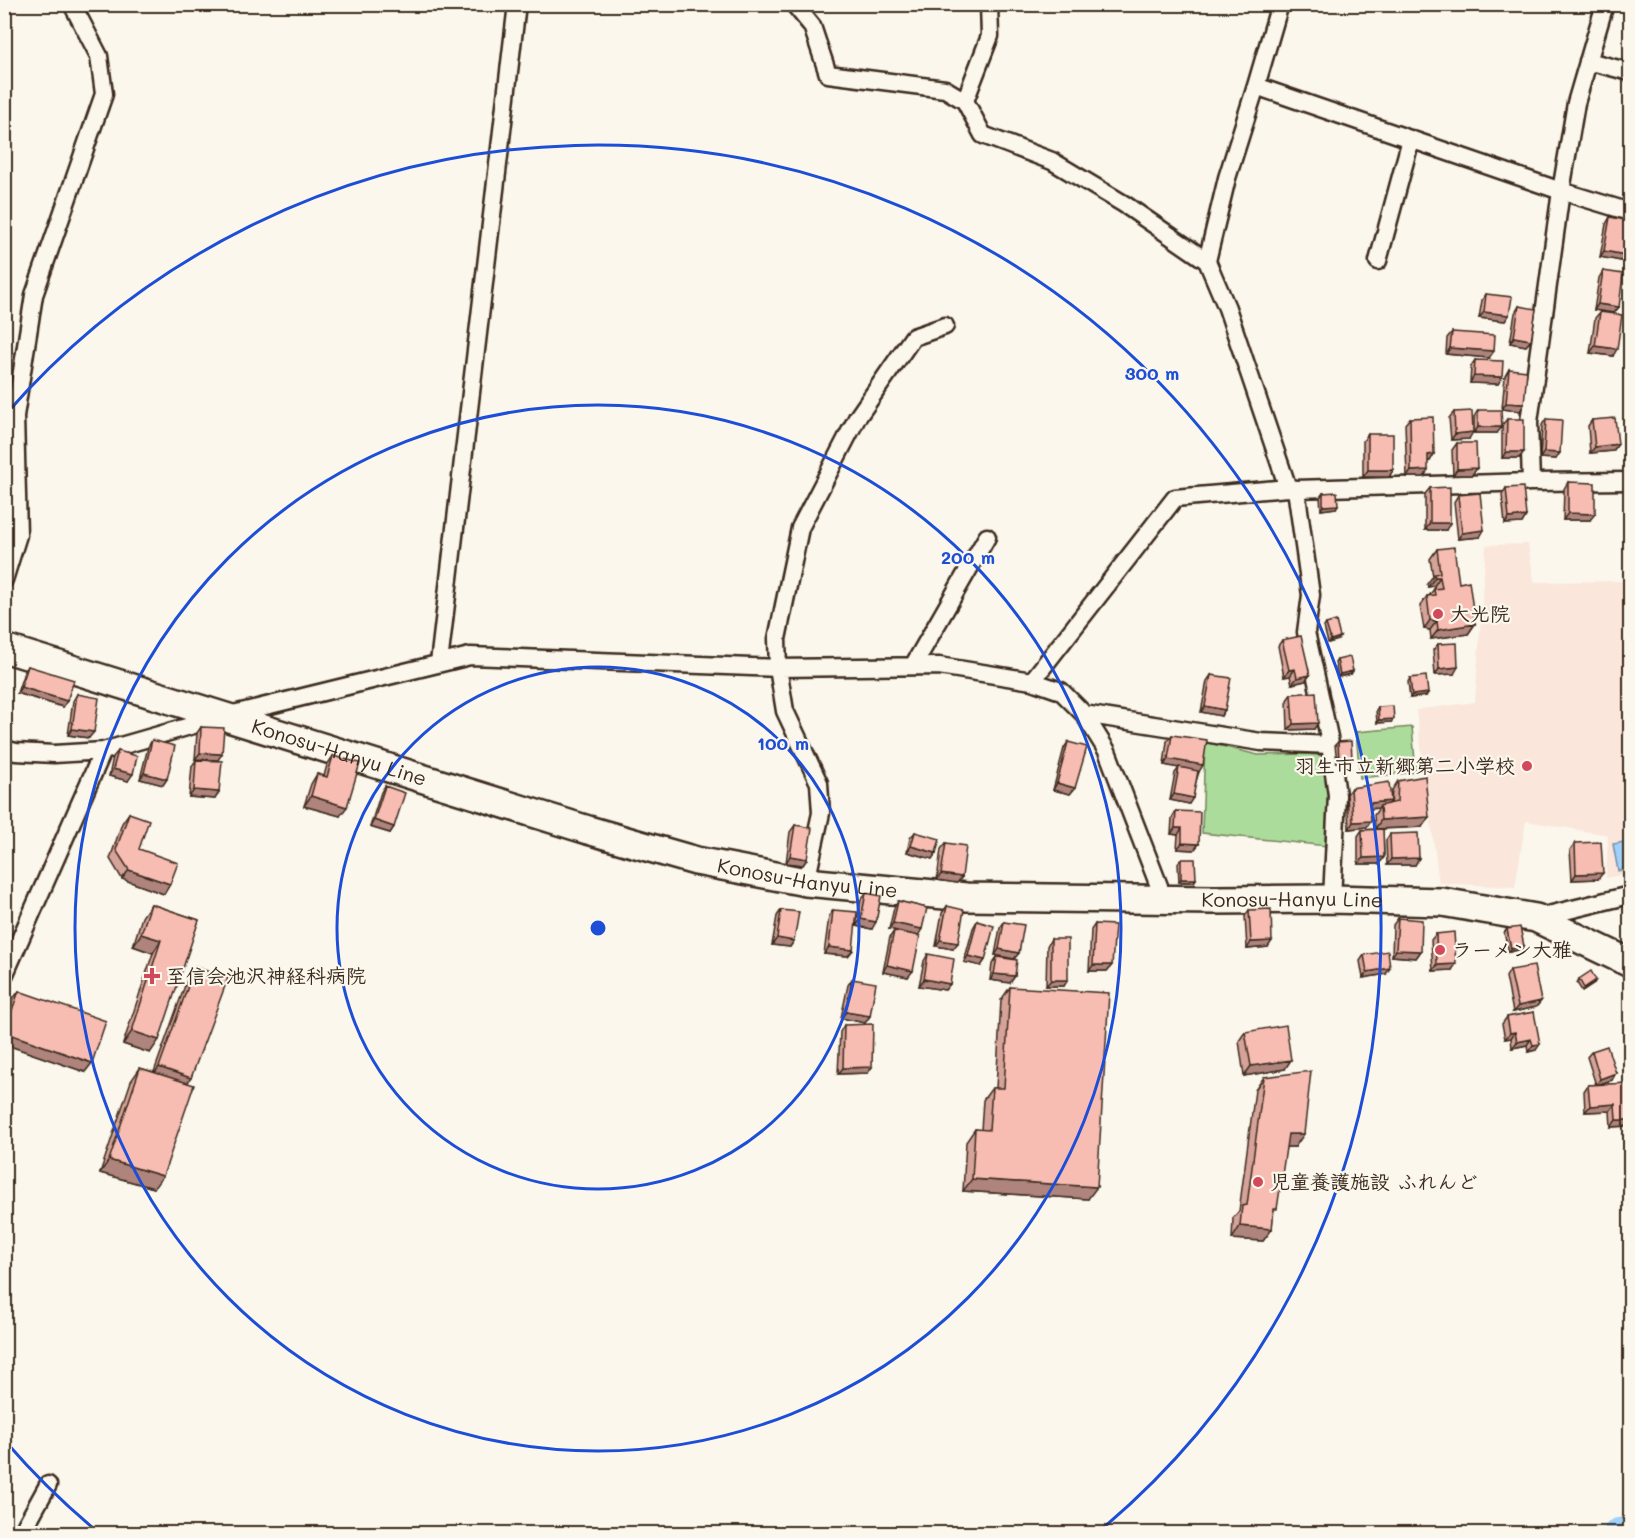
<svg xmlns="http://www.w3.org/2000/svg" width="1635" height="1538" viewBox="0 0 1635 1538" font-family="Mali,'Klee One',sans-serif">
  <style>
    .built { fill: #fae6db }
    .green { fill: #acdc9b; stroke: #74835c; stroke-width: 1.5 }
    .water { fill: #9fd1fc; stroke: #778ea3; stroke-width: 1.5 }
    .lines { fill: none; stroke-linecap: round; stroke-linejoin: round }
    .river { stroke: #9fd1fc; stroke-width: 32 }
    .street-casing { stroke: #3b2a1e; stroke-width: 21 }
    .primary-casing { stroke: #3b2a1e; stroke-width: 32 }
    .street { stroke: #fbf7ec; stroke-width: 16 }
    .primary { stroke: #fbf7ec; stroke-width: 27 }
    .wall { fill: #d5a399; stroke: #3b2a1e; stroke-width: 1.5 }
    .shaded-wall { fill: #ae847d; stroke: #3b2a1e; stroke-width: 1.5 }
    .building { fill: #f8bdb2; stroke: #3b2a1e; stroke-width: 1.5 }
    .ring { fill: none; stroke: #1d4ed8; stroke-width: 3 }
    .poi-dot { fill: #d1495b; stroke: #fbf7ec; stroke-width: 2 }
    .labels { text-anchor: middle; stroke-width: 4.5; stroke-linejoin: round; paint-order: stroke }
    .poi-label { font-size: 20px; font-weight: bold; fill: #3b2a1e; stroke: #fbf7ec; text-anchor: start }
    .street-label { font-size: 20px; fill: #3b2a1e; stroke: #fbf7ec }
    .centre { fill: #1d4ed8; stroke: #fbf7ec; stroke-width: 3 }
    .ring-label { font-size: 18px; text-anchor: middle; font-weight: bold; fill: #1d4ed8; stroke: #fbf7ec; stroke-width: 4.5; stroke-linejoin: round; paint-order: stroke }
  </style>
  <rect width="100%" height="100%" fill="#fbf7ec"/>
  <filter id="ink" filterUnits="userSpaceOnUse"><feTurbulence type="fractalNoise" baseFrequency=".0167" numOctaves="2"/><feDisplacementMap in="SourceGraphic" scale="12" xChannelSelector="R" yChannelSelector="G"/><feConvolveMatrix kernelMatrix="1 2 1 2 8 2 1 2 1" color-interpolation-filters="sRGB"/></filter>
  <g filter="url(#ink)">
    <!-- built -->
    <path class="built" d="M1528,544L1534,582L1630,581V873L1606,878L1608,835L1526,821L1515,887L1439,883L1416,710L1475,702L1486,545Z"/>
    <!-- green -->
    <path class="green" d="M1412,727L1416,772L1360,778L1356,732Z
      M1205,742L1258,755L1307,754L1327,756L1331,792L1327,846L1202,833Z"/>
    <!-- water -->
    <path class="water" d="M1630,841V869L1618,871L1613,844Z"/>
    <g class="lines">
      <!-- river -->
      <path class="river" d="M1619,1534L1630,1532"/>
      <!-- street casing -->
      <g class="street-casing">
        <path id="street" d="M794,4L812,26L828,74L945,89L965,101
          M989,4L990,36L965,101L983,135L1052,161L1124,204L1207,261
          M1280,4L1256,86L1561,191L1630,212
          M1588,61L1630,72
          M1256,86L1227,178L1207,261L1227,308L1288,488L1296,489L1311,595L1306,632L1329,737L1337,795L1332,899
          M1378,261L1411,139
          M1531,482L1529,422L1561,191L1576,103L1605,4
          M1296,489L1531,482L1630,481
          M4,580L18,535L15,416L34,295L104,94L99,56L72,4
          M439,663L517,4
          M913,666L987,537
          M1032,681L1175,498L1288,488
          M1084,714L1261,742L1330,745
          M4,749L16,752L54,754L103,751L225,716L470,656L778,668L939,666L1032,681L1061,691L1084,714L1107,751L1159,886L1161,899
          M806,882L821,813L819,783L785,711L778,668L777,639L800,528L857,418L913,337L945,326
          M1536,918L1630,895
          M4,976L103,751
          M21,1534L48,1485"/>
      </g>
      <!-- primary casing -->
      <g class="primary-casing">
        <g id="primary">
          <path id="s1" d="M4,648L588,830L696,861L806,882L966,897L1214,900L1332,899L1442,902L1536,918L1630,963"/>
        </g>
      </g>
      <!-- street -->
      <use href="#street" class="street"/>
      <!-- primary -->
      <use href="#primary" class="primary"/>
    </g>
    <!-- wall -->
    <path class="wall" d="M1610,217L1621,261L1600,257L1606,224Z
      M1603,271L1619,307L1614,313L1594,310L1599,278Z
      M1486,294L1509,315L1505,321L1479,318L1482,300Z
      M1519,306L1531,340L1526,346L1510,343L1515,313Z
      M1600,312L1613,356L1590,353L1595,318Z
      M1452,332L1489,358L1446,354L1447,338Z
      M1475,360L1502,377L1498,384L1470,383L1471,366Z
      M1509,369L1524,404L1520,411L1502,409L1505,376Z
      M1478,410L1497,433H1474V417Z
      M1454,412L1469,439L1451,440L1449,418Z
      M1410,418L1434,454L1430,461H1428L1424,477H1407L1405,424Z
      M1507,419L1519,458H1502V425Z
      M1546,419L1556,459L1540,458L1542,425Z
      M1592,420L1618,444L1613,451L1590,453L1588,426Z
      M1368,434L1393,470L1389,477H1363V441Z
      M1457,443L1477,468L1472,475H1453L1452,450Z
      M1568,482L1590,520H1563L1564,489Z
      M1430,488L1446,530H1425V494Z
      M1506,488L1526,516L1522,523L1505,524L1502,495Z
      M1323,493L1336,508L1321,510L1320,497Z
      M1458,495L1480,537L1458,539L1454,502Z
      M1437,549L1459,583L1475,624L1468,634L1431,639L1430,630L1424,629L1420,606L1427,596H1429L1434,589V586L1428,587L1427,584L1433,576L1430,559Z
      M1326,624L1340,637L1338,640L1328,643L1324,627Z
      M1282,640L1310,675L1305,681L1292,684L1290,676L1284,677L1278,646Z
      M1438,644L1454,674L1435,675L1433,650Z
      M1337,660L1351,674L1338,677L1335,663Z
      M28,666L67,701L63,707L17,693L24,672Z
      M1211,675L1221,716L1201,712L1207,681Z
      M1410,678L1426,696L1410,698L1408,682Z
      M77,694L89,738L68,735L73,701Z
      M1291,694L1314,729L1288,730L1287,700Z
      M1378,707L1391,722L1377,723L1376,710Z
      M201,727L218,760L195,759L197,733Z
      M1172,735L1199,772L1189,804L1170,800L1175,773L1179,768L1164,765L1167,741Z
      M152,740L167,779L163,785L140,779L148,747Z
      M1068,742L1075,788L1070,794L1053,790L1064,748Z
      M1338,742L1350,761L1337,762L1335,745Z
      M118,751L128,781L109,776L113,757Z
      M333,756L340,816L304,806L311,784L317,774L324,776L327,765Z
      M196,760L219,792L215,799L189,797L192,766Z
      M1398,781L1422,827L1383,829L1384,857L1379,864H1358V836L1362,830L1375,829L1374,815L1379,808L1370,809L1367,827L1349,829L1347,794L1351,788L1391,801L1388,804L1391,803L1392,790Z
      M385,786L394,827L390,833L370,827L381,792Z
      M1176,811L1199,844L1194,850L1177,849L1178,835L1171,834L1172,818Z
      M129,813L139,849L170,884L164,894L122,879L110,859L122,823Z
      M795,825L807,859L803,865L786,863L790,832Z
      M915,832L936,853L932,859L907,852L910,838Z
      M1390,834L1419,858L1415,865H1387L1386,840Z
      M946,843L962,877L957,883L937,880L941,849Z
      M1575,843L1598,879L1572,880L1570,850Z
      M1181,859L1196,879L1194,882H1179L1178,863Z
      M866,893L872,929L856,926L861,899Z
      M898,901L927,908L889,929L894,908Z
      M151,904L199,920L150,1053L123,1044L153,953L133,946L142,917Z
      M947,906L953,949L936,946L942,913Z
      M781,910L794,941L790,947L772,945L777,916Z
      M833,910L853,950L848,956L824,954L829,916Z
      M1249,910L1268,947L1247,949L1245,916Z
      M1398,918L1421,951L1416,958L1392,956L1393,925Z
      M977,921L985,960L981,966L964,962L973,928Z
      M1004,922L1019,953L1014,959L995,955L1000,928Z
      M1095,924L1112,965L1107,971H1089L1091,930Z
      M1507,929L1524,946L1522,949L1509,952L1504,933Z
      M894,931L908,977L883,972L890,937Z
      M1436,934L1452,970L1433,971L1431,940Z
      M1051,939L1064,986H1046L1047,946Z
      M928,954L950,984L945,990L919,986L924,961Z
      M1364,955L1386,974L1363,978L1360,961Z
      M997,957L1015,976L1010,983L990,980L992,964Z
      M195,967L187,1083L154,1188L100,1173L131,1081L140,1068L154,1072L188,977Z
      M1510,970L1541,1001L1536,1007L1513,1012L1506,977Z
      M852,979L870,1016L865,1023L841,1018L848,985Z
      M1579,979L1594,983L1582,991L1577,983Z
      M1010,987L1088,1199L963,1191L966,1142L975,1129L981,1130L983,1100L992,1088H996L1001,1000Z
      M19,991L85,1072L4,1044V1022L12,1000Z
      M1534,1012L1536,1050L1528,1052L1527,1045L1512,1048L1511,1038L1505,1039L1502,1024L1507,1017Z
      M844,1025L868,1073L838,1074L840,1032Z
      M1245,1032L1285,1069L1244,1076L1239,1041Z
      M1592,1051L1612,1080L1597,1085L1630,1083L1628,1126L1611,1127L1610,1111L1585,1112L1584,1091L1588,1085H1596L1587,1057Z
      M1264,1077L1295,1147H1286L1273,1214L1272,1229L1263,1241L1232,1239L1233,1218L1239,1211L1255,1090Z"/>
    <!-- shaded-wall -->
    <path class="shaded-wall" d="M1604,251L1626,255L1621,261L1600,257Z
      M1598,304L1619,307L1614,313L1594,310Z
      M1484,312L1509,315L1505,321L1479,318Z
      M1514,337L1531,340L1526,346L1510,343Z
      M1595,346L1617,349L1613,356L1590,353Z
      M1450,348L1494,351L1489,358L1446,354Z
      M1474,376L1502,377L1498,384L1470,383Z
      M1506,403L1524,404L1520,411L1502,409Z
      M1478,427H1502L1497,433H1474Z
      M1473,432L1469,439L1451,440L1455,434Z
      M1618,444L1613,451L1590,453L1595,447Z
      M1506,452H1524L1519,458H1502Z
      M1544,452L1560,453L1556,459L1540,458Z
      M1434,454L1430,461H1423L1428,455Z
      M1477,468L1472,475H1453L1457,469Z
      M1368,470H1393L1389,477H1363Z
      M1428,470L1424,477H1407L1411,471Z
      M1338,505L1336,508L1321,510L1323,506Z
      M1568,513L1595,514L1590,520H1563Z
      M1526,516L1522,523L1505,524L1509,518Z
      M1430,523H1450L1446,530H1425Z
      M1484,530L1480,537L1458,539L1462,533Z
      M1435,577H1440L1434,586L1428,587Z
      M1430,620L1437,621L1430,630L1424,629Z
      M1475,624L1468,634L1431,639L1438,630Z
      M1340,637L1338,640L1328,643L1331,640Z
      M1458,667L1454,674L1435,675L1439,669Z
      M1295,669L1290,676L1284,677L1289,670Z
      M1353,671L1351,674L1338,677L1340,674Z
      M1310,675L1305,681L1292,684L1297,678Z
      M21,687L67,701L63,707L17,693Z
      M1428,693L1426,696L1410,698L1412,695Z
      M1205,706L1225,710L1221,716L1201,712Z
      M1394,719L1391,722L1377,723L1379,720Z
      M1318,723L1314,729L1288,730L1293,724Z
      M72,729L94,732L89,738L68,735Z
      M200,753L222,754L218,760L195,759Z
      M1352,758L1350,761L1337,762L1339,759Z
      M1168,759L1203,765L1199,772L1164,765Z
      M113,769L133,774L128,781L109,776Z
      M144,773L167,779L163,785L140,779Z
      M1057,783L1075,788L1070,794L1053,790Z
      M194,790L219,792L215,799L189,797Z
      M1174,794L1193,798L1189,804L1170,800Z
      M311,796L347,807L340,816L304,806Z
      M1391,801L1386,807L1380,806L1379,808L1365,809L1370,803Z
      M1429,817L1422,827L1375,829L1381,820Z
      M374,820L394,827L390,833L370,827Z
      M1371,821L1367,827L1349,829L1353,822Z
      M1175,828H1182L1178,835L1171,834Z
      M1182,843L1199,844L1194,850L1177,849Z
      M911,846L936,853L932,859L907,852Z
      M790,856L807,859L803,865L786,863Z
      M1384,857L1379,864H1358L1363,858Z
      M1419,858L1415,865H1387L1391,859Z
      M129,870L170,884L164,894L122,879Z
      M1603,873L1598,879L1572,880L1576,874Z
      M941,874L962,877L957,883L937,880Z
      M1181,879H1196L1194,882H1179Z
      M861,919L876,922L872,929L856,926Z
      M893,923L922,929L918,936L889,929Z
      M141,934L161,940L153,953L133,946Z
      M777,938L794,941L790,947L772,945Z
      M940,940L958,943L953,949L936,946Z
      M1272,941L1268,947L1247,949L1251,942Z
      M1524,946L1522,949L1509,952L1511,949Z
      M829,947L853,950L848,956L824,954Z
      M999,949L1019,953L1014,959L995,955Z
      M1396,950L1421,951L1416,958L1392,956Z
      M968,956L985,960L981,966L964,962Z
      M1456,964L1452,970L1433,971L1437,965Z
      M887,965L913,971L908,977L883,972Z
      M1093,965H1112L1107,971H1089Z
      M1390,968L1386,974L1363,978L1367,972Z
      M994,974L1015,976L1010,983L990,980Z
      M924,979L950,984L945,990L919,986Z
      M1051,980H1068L1064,986H1046Z
      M1596,980L1594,983L1582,991L1584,988Z
      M1541,1001L1536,1007L1513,1012L1518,1006Z
      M846,1012L870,1016L865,1023L841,1018Z
      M132,1031L159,1040L150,1053L123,1044Z
      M4,1032L92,1063L85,1072L4,1044Z
      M1515,1032L1511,1038L1505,1039L1510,1033Z
      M1531,1039L1527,1045L1512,1048L1517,1042Z
      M1540,1044L1536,1050L1528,1052L1533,1045Z
      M1291,1060L1285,1069L1244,1076L1251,1066Z
      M159,1067L191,1078L185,1087L152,1077Z
      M872,1067L868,1073L838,1074L843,1068Z
      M1616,1073L1612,1080L1596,1085L1600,1079Z
      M1615,1104L1610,1111L1585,1112L1590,1106Z
      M1616,1120H1630V1122L1628,1126L1611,1127Z
      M1288,1134H1304L1295,1147H1279Z
      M109,1160L163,1176L154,1188L100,1173Z
      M972,1179L1097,1187L1088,1199L963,1191Z
      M1240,1226L1272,1229L1263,1241L1232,1239Z"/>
    <!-- building -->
    <path class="building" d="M1610,217L1630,221V226L1626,255L1604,251Z
      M1603,271L1623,274L1619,307L1598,304Z
      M1486,294L1512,297L1509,315L1484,312Z
      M1519,306L1536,309L1531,340L1514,337Z
      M1600,312L1622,315L1617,349L1595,346Z
      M1452,332L1495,335L1494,351L1450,348Z
      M1475,360L1503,361L1502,377L1474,376Z
      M1509,369L1527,371L1524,404L1506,403Z
      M1478,410H1501L1502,427H1478Z
      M1472,411L1473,432L1455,434L1454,412Z
      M1433,417L1434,454L1428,455V470L1411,471L1410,418Z
      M1615,418L1618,444L1595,447L1592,420Z
      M1507,419H1524V452H1506Z
      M1546,419L1562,420L1560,453L1544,452Z
      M1368,434H1393V470H1368Z
      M1457,443H1476L1477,468L1457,469Z
      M1568,482L1595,483V514L1568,513Z
      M1450,487V523H1430V488Z
      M1523,487L1526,516L1509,518L1506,488Z
      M1337,492L1338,505L1323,506V493Z
      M1480,493L1484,530L1462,533L1458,495Z
      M1454,547L1459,583L1469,581L1475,624L1438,630L1437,621L1430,620L1427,596L1435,595L1434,589L1442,588L1440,577H1435L1434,574L1440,573L1437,549Z
      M1336,621L1340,637L1331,640L1326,624Z
      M1301,636L1310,675L1297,678L1295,669L1289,670L1282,640Z
      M1457,643L1458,667L1439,669L1438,644Z
      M1350,657L1353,671L1340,674L1337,660Z
      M28,666L74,680L67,701L21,687Z
      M1211,675L1231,678L1225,710L1205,706Z
      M1426,676L1428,693L1412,695L1410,678Z
      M1316,692L1318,723L1293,724L1291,694Z
      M77,694L99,698L94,732L72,729Z
      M1393,706L1394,719L1379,720L1378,707Z
      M201,727L224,728L222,754L200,753Z
      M1172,735L1207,740L1203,765L1168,759Z
      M152,740L175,746L167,779L144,773Z
      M1351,741L1352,758L1339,759L1338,742Z
      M1068,742L1087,747L1075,788L1057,783Z
      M118,751L137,756L133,774L113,769Z
      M333,756L360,763L347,807L311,796L317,774L327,777Z
      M196,760L222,761L219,792L194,790Z
      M1179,767L1198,771L1193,798L1174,794Z
      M1425,776L1429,817L1381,820L1380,806L1397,802L1398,781Z
      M1389,782L1391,801L1370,803L1371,821L1353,822L1351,788Z
      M385,786L405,793L394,827L374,820Z
      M1176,811L1200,812L1199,844L1182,843V828H1175Z
      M129,813L149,820L139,849L178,863L170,884L129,870L116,850Z
      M795,825L812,828L807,859L790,856Z
      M1383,829L1384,857L1363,858L1362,830Z
      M915,832L940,839L936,853L911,846Z
      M1418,833L1419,858L1391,859L1390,834Z
      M1601,842L1603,873L1576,874L1575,843Z
      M946,843L966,846L962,877L941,874Z
      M1181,859H1195L1196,879H1181Z
      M866,893L881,896L876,922L861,919Z
      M898,901L927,908L922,929L893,923Z
      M151,904L199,920L159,1040L132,1031L161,940L141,934Z
      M947,906L964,910L958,943L940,940Z
      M1271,909L1272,941L1251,942L1249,910Z
      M781,910L799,912L794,941L777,938Z
      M833,910L857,912L853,950L829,947Z
      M1398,918L1422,920L1421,951L1396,950Z
      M977,921L994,926L985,960L968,956Z
      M1004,922L1024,925L1019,953L999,949Z
      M1095,924L1115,925L1112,965H1093Z
      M1520,927L1524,946L1511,949L1507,929Z
      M894,931L920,936L913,971L887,965Z
      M1454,932L1456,964L1437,965L1436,934Z
      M1051,939H1068V980H1051Z
      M1388,951L1390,968L1367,972L1364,955Z
      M928,954L954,959L950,984L924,979Z
      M997,957L1017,960L1015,976L994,974Z
      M1534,966L1541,1001L1518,1006L1510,970Z
      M195,967L228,978L191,1078L159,1067Z
      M1591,971L1596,980L1584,988L1579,979Z
      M852,979L876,983L870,1016L846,1012Z
      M1010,987L1109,993L1097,1187L972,1179L975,1129L989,1130L992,1088H1004Z
      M19,991L106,1021L92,1063L4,1032Z
      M1534,1012L1540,1044L1533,1045L1531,1039L1517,1042L1515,1032L1510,1033L1507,1017Z
      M873,1024L872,1067L843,1068L844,1025Z
      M1286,1025L1291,1060L1251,1066L1245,1032Z
      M1607,1046L1616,1073L1600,1079L1592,1051Z
      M140,1068L194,1085L163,1176L109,1160Z
      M1311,1071L1304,1134H1288L1277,1209H1274L1272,1229L1240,1226L1242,1206L1247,1205L1264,1077Z
      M1630,1083V1120H1616L1615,1104L1590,1106L1588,1085Z"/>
  </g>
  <!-- distance rings -->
  <g class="ring">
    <circle cx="598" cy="928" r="261"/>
    <circle cx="598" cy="928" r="523"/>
    <path d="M99 1533A784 784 0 0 1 6 1442M6 414A784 784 0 1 1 1097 1533"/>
  </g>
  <!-- markers -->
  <g class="poi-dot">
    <circle cx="1438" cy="614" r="6"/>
    <circle cx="1527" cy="766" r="6"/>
    <circle cx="1440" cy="950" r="6"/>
    <path d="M149 967h6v6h6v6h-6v6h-6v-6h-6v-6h6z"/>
    <circle cx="1258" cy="1182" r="6"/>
  </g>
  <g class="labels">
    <!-- poi labels -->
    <g class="poi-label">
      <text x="1450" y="621">大光院</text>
      <text x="1515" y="773" text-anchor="end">羽生市立新郷第二小学校</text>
      <text x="1452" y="957">ラーメン大雅</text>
      <text x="166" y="983">至信会池沢神経科病院</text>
      <text x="1270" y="1189">児童養護施設 ふれんど</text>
    </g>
    <!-- street labels -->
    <g class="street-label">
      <text dy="7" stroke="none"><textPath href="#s1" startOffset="351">Konosu-Hanyu Line</textPath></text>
      <text dy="7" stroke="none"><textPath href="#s1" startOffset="837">Konosu-Hanyu Line</textPath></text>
      <text dy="7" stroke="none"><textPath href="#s1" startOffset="1323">Konosu-Hanyu Line</textPath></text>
    </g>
  </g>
  <circle cx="598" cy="928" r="9" class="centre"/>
  <g class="ring-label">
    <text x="1152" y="380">300 m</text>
    <text x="968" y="564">200 m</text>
    <text x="783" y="750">100 m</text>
  </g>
  <!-- margin -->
  <rect width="1635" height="1538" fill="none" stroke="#fbf7ec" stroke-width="24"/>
  <rect x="12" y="12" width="1611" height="1514" fill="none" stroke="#3b2a1e" stroke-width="2" filter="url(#ink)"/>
</svg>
